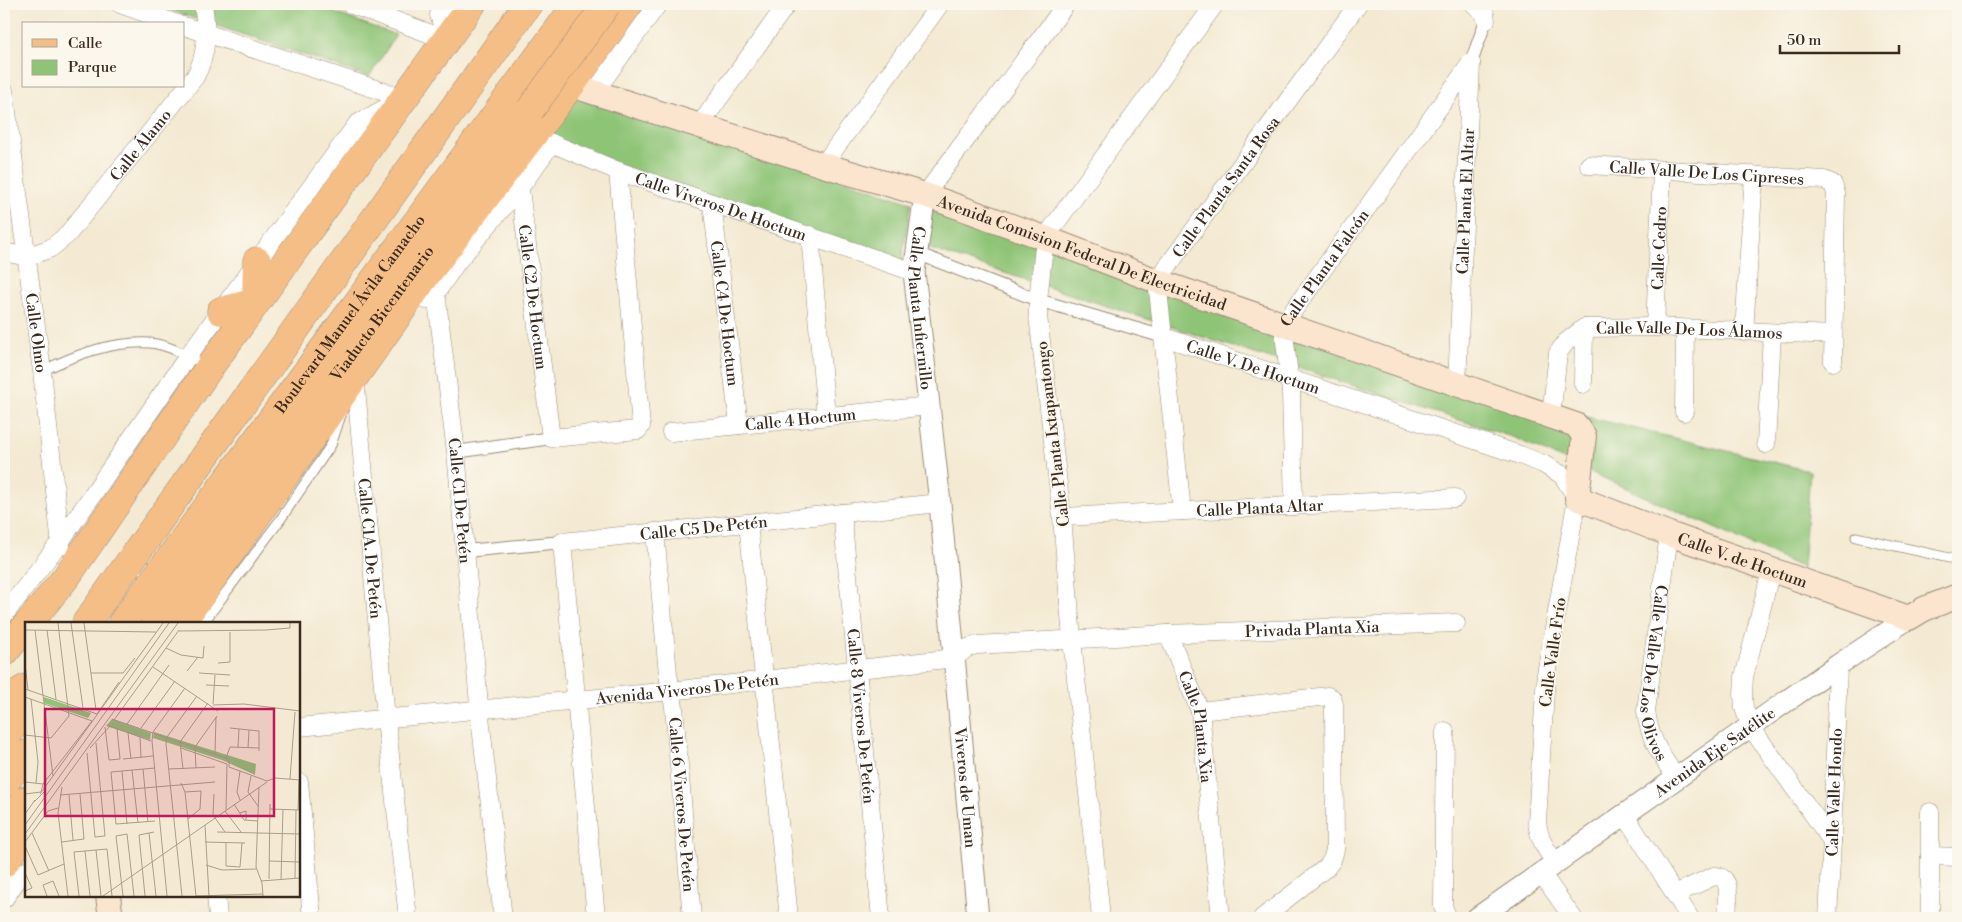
<svg xmlns="http://www.w3.org/2000/svg" width="1962" height="922" viewBox="0 0 1962 922" font-family="'Libre Bodoni',serif">
  <style>
    .green { fill: #8ec476; stroke: #64774a }
    .lines { fill: none; stroke-linecap: round; stroke-linejoin: round }
    .service-casing { stroke: #988a78; stroke-width: 11 }
    .pedestrian-casing { stroke: #988a78; stroke-width: 14 }
    .minor-casing { stroke: #988a78; stroke-width: 19 }
    .tertiary-casing { stroke: #988a78; stroke-width: 23 }
    .secondary-casing { stroke: #988a78; stroke-width: 26 }
    .primary-casing { stroke: #988a78; stroke-width: 29 }
    .trunk-casing { stroke: #988a78; stroke-width: 29 }
    .motorway-casing { stroke: #988a78; stroke-width: 29 }
    .service { stroke: #fff; stroke-width: 9 }
    .pedestrian { stroke: #fff; stroke-width: 12 }
    .minor { stroke: #fff; stroke-width: 18 }
    .tertiary { stroke: #fff; stroke-width: 21 }
    .secondary { stroke: #fbe5cf; stroke-width: 24 }
    .primary { stroke: #f6be87; stroke-width: 28 }
    .trunk { stroke: #f6be87; stroke-width: 28 }
    .motorway { stroke: #f6be87; stroke-width: 28 }
    .motorway-bridge-casing { stroke: #988a78; stroke-width: 29; stroke-linecap: butt }
    .motorway-bridge { stroke: #f6be87; stroke-width: 28 }
    .labels { text-anchor: middle; stroke-width: 4; stroke-linejoin: round; paint-order: stroke }
    .street-label { font-size: 16px; fill: #3b2a1e; stroke: #fbf7ec }
    .inset-road { fill: none; stroke: #aa9d8b; stroke-width: 1 }
    .view { fill: #c2185b; fill-opacity: 0.15; stroke: #c2185b; stroke-width: 2.5 }
    .inset-edge { fill: none; stroke: #3b2a1e; stroke-width: 2.5 }
  </style>
  <rect width="100%" height="100%" fill="#fbf7ec"/>
  <filter id="ink" filterUnits="userSpaceOnUse"><feTurbulence type="fractalNoise" baseFrequency=".02" numOctaves="2"/><feDisplacementMap in="SourceGraphic" scale="10" xChannelSelector="R" yChannelSelector="G"/><feConvolveMatrix kernelMatrix="1 2 1 2 8 2 1 2 1" color-interpolation-filters="sRGB"/></filter>
  <filter id="wash" filterUnits="userSpaceOnUse"><feTurbulence type="fractalNoise" baseFrequency=".0096" numOctaves="4" result="noise"/><feDisplacementMap in="SourceGraphic" scale="20" xChannelSelector="R" yChannelSelector="G"/><feGaussianBlur stdDeviation="1.12" result="paint"/><feColorMatrix in="noise" values="0 0 0 0 0 0 0 0 0 0 0 0 0 0 0 0 0 1.4 0 .05"/><feComposite in="paint" operator="in"/></filter>
  <g filter="url(#wash)">
    <rect width="100%" height="100%" fill="#f4ead3"/>
    <!-- green -->
    <path class="green" d="M152,4H310L396,35L369,77Z
      M571,85L911,203L901,266L525,145Z
      M931,196L1505,397L1810,471L1803,568L1515,438L924,247Z"/>
  </g>
  <g filter="url(#ink)">
    <g class="lines">
      <!-- service casing -->
      <g class="service-casing">
        <path id="service" d="M42,371C75,355 111,341 150,343C170,345 190,357 207,366
          M1856,537L1958,560
          M203,623L280,520L331,445L342,412"/>
      </g>
      <!-- pedestrian casing -->
      <g class="pedestrian-casing">
        <path id="pedestrian" d="M1471,63L1486,20
          M916,253L1038,300L1164,337
          M456,452L551,438
          M466,551L562,542"/>
      </g>
      <!-- minor casing -->
      <g class="minor-casing">
        <g id="minor">
          <path d="M120,4L177,24"/>
          <path d="M350,4L447,40"/>
          <path d="M447,4L439,15L447,40"/>
          <path d="M1474,4L1485,14L1486,20"/>
          <path d="M184,26L403,98"/>
          <path id="s1" d="M4,90L42,371L61,546"/>
          <path d="M594,93L658,4"/>
          <path d="M699,126L787,4"/>
          <path id="s2" d="M532,135L618,171L914,272"/>
          <path id="s3" d="M516,157L551,438L638,430L641,426L618,171"/>
          <path d="M823,165L940,4"/>
          <path id="s4" d="M1589,165L1824,180L1833,184L1836,194L1833,362"/>
          <path d="M925,195L1066,4"/>
          <path id="s5" d="M712,203L739,425"/>
          <path d="M810,235L826,416"/>
          <path id="s6" d="M4,252L27,257L51,248L67,235L195,77C208,53 207,31 203,4"/>
          <path id="s7" d="M436,293L456,452L481,726L503,918"/>
          <path d="M426,300L436,293L457,262L521,186L552,143"/>
          <path id="s8" d="M1655,327L1662,170"/>
          <path d="M1744,332L1754,175"/>
          <path id="s9" d="M1164,337L1520,455L1543,464L1562,475L1577,498L1546,674L1537,822C1539,839 1546,850 1556,863"/>
          <path id="s10" d="M355,377L386,719L408,918"/>
          <path d="M1583,384L1584,328"/>
          <path id="s11" d="M1457,385L1471,63"/>
          <path d="M1684,412L1685,329"/>
          <path id="s12" d="M1551,416L1558,353L1566,342L1584,328L1655,327L1833,335"/>
          <path id="s13" d="M671,432L929,406"/>
          <path d="M1766,444L1772,334"/>
          <path id="s14" d="M1294,506L1291,392L1283,325L1471,63"/>
          <path id="s15" d="M1182,511L1157,281L1358,4"/>
          <path id="s16" d="M842,513L881,918"/>
          <path id="s17" d="M1062,517L1455,498"/>
          <path d="M748,523L789,918"/>
          <path id="s18" d="M655,532L668,674L674,707L692,918"/>
          <path id="s19" d="M1669,534L1646,711C1650,741 1660,753 1676,778"/>
          <path d="M1771,571L1744,677L1743,695L1744,708L1750,726L1832,841"/>
          <path d="M4,615L60,542L188,356L357,124L396,102"/>
          <path id="s20" d="M1168,634L1200,711L1221,918"/>
          <path d="M1200,711L1328,696L1332,698L1334,704L1335,850L1332,860L1327,867L1262,918"/>
          <path id="s21" d="M299,727L671,691L954,658L967,648L977,645L1168,634L1456,623"/>
          <path d="M1445,731L1443,907L1448,918"/>
          <path d="M299,782L312,918"/>
          <path d="M1625,815L1690,918"/>
          <path d="M1930,856L1958,857"/>
          <path d="M1541,873L1573,918"/>
          <path d="M1675,894L1714,876C1734,875 1727,904 1727,918"/>
          <path d="M216,896L218,918"/>
          <path d="M4,899L22,873L26,871"/>
          <path id="s22" d="M596,918L562,542L940,503"/>
          <path d="M1101,918L1072,640L1062,517L1038,316V300L1045,238L1215,4"/>
          <path id="s23" d="M1828,918L1832,841L1838,665"/>
          <path d="M1930,918V812"/>
        </g>
      </g>
      <!-- tertiary casing -->
      <g class="tertiary-casing">
        <g id="tertiary">
          <path id="s24" d="M925,195L914,272L940,503L978,918"/>
          <path id="s25" d="M1477,918L1838,665L1909,618"/>
        </g>
      </g>
      <!-- secondary casing -->
      <g class="secondary-casing">
        <g id="secondary">
          <path id="s26" d="M571,85L823,165L925,195L1045,238L1157,281L1576,425L1584,436L1577,498L1669,534L1909,618L1924,609L1958,596"/>
          <path d="M108,896L111,918"/>
        </g>
      </g>
      <!-- primary casing -->
      <g class="primary-casing">
        <path id="primary" d="M221,311L256,302L257,261
          M29,623L67,576L209,368L472,4
          M181,623L427,274L571,85L629,4
          M4,653L26,626
          M4,863L26,833"/>
      </g>
      <!-- trunk casing -->
      <g class="trunk-casing">
        <g id="trunk">
          <path d="M588,59L591,16"/>
          <path d="M86,623L528,4"/>
          <path id="s27" d="M122,623L577,4"/>
          <path d="M4,701L26,688"/>
          <path d="M4,740L26,708"/>
          <path d="M4,784L26,754"/>
        </g>
      </g>
      <!-- motorway casing -->
      <g class="motorway-casing">
        <g id="motorway">
          <path id="s28" d="M155,623L530,110"/>
          <path d="M4,831L26,800"/>
        </g>
      </g>
      <!-- service -->
      <use href="#service" class="service"/>
      <!-- pedestrian -->
      <use href="#pedestrian" class="pedestrian"/>
      <!-- minor -->
      <use href="#minor" class="minor"/>
      <!-- tertiary -->
      <use href="#tertiary" class="tertiary"/>
      <!-- secondary -->
      <use href="#secondary" class="secondary"/>
      <!-- primary -->
      <use href="#primary" class="primary"/>
      <!-- trunk -->
      <use href="#trunk" class="trunk"/>
      <!-- motorway -->
      <use href="#motorway" class="motorway"/>
      <!-- motorway-bridge casing -->
      <g class="motorway-bridge-casing">
        <path id="motorway-bridge" d="M530,110L607,4"/>
      </g>
      <!-- motorway-bridge -->
      <use href="#motorway-bridge" class="motorway-bridge"/>
    </g>
  </g>
  <g class="labels">
    <!-- street labels -->
    <g class="street-label">
      <text dy="6" stroke="none"><textPath href="#s6" startOffset="186">Calle Álamo</textPath></text>
      <text dy="6" stroke="none"><textPath href="#s4" startOffset="118">Calle Valle De Los Cipreses</textPath></text>
      <text dy="6" stroke="none"><textPath href="#s15" startOffset="348">Calle Planta Santa Rosa</textPath></text>
      <text dy="6" stroke="none"><textPath href="#s11" startOffset="184">Calle Planta El Altar</textPath></text>
      <text dy="6" stroke="none"><textPath href="#s2" startOffset="202">Calle Viveros De Hoctum</textPath></text>
      <text dy="6" stroke="none"><textPath href="#s8" startOffset="79">Calle Cedro</textPath></text>
      <text dy="6" stroke="none"><textPath href="#s26" startOffset="538">Avenida Comision Federal De Electricidad</textPath></text>
      <text dy="6" stroke="none"><textPath href="#s14" startOffset="252">Calle Planta Falcón</textPath></text>
      <text dy="6" stroke="none"><textPath href="#s3" startOffset="141">Calle C2 De Hoctum</textPath></text>
      <text dy="6" stroke="none"><textPath href="#s24" startOffset="114">Calle Planta Infiernillo</textPath></text>
      <text dy="6" stroke="none"><textPath href="#s27" startOffset="384">Boulevard Manuel Ávila Camacho</textPath></text>
      <text dy="6" stroke="none"><textPath href="#s28" startOffset="384">Viaducto Bicentenario</textPath></text>
      <text dy="6" stroke="none"><textPath href="#s5" startOffset="111">Calle C4 De Hoctum</textPath></text>
      <text dy="6" stroke="none"><textPath href="#s12" startOffset="205">Calle Valle De Los Álamos</textPath></text>
      <text dy="6" stroke="none"><textPath href="#s1" startOffset="245">Calle Olmo</textPath></text>
      <text dy="6" stroke="none"><textPath href="#s9" startOffset="94">Calle V. De Hoctum</textPath></text>
      <text dy="6" stroke="none"><textPath href="#s13" startOffset="130">Calle 4 Hoctum</textPath></text>
      <text transform="translate(1052 434) rotate(-97)" y="6">Calle Planta Ixtapantongo</text>
      <text dy="6" stroke="none"><textPath href="#s7" startOffset="209">Calle C1 De Petén</textPath></text>
      <text dy="6" stroke="none"><textPath href="#s17" startOffset="198">Calle Planta Altar</textPath></text>
      <text dy="6" stroke="none"><textPath href="#s22" startOffset="520">Calle C5 De Petén</textPath></text>
      <text dy="6" stroke="none"><textPath href="#s10" startOffset="172">Calle C1A. De Petén</textPath></text>
      <text dy="6" stroke="none"><textPath href="#s26" startOffset="1314">Calle V. de Hoctum</textPath></text>
      <text dy="6" stroke="none"><textPath href="#s21" startOffset="1021">Privada Planta Xia</textPath></text>
      <text transform="translate(1552 652) rotate(-82)" y="6">Calle Valle Frío</text>
      <text dy="6" stroke="none"><textPath href="#s19" startOffset="141">Calle Valle De Los Olivos</textPath></text>
      <text dy="6" stroke="none"><textPath href="#s21" startOffset="390">Avenida Viveros De Petén</textPath></text>
      <text dy="6" stroke="none"><textPath href="#s16" startOffset="204">Calle 8 Viveros De Petén</textPath></text>
      <text dy="6" stroke="none"><textPath href="#s20" startOffset="98">Calle Planta Xia</textPath></text>
      <text dy="6" stroke="none"><textPath href="#s25" startOffset="290">Avenida Eje Satélite</textPath></text>
      <text dy="6" stroke="none"><textPath href="#s24" startOffset="596">Viveros de Uman</textPath></text>
      <text dy="6" stroke="none"><textPath href="#s23" startOffset="126">Calle Valle Hondo</textPath></text>
      <text dy="6" stroke="none"><textPath href="#s18" startOffset="274">Calle 6 Viveros De Petén</textPath></text>
    </g>
  </g>
  <!-- overview -->
  <g transform="translate(25 622)">
    <rect width="275" height="275" fill="#f4ead3"/>
    <path d="M19,75L66,91L63,96L19,81ZM87,97L126,111L125,118L81,104ZM129,110L231,142L230,153L197,138L128,116Z" fill="#8ec476"/>
    <path class="inset-road" d="M46,1L58,86M59,1L71,88M0,8L131,10M10,8L28,154M22,8L31,77M154,9L241,8L265,6V1M141,26L156,33L178,36L179,24M0,41L3,68M193,41L205,40V10M128,45L193,89M162,49L173,35M66,51H98M98,51L110,36M174,51L205,53M181,63L204,64M0,67L72,92L94,60M0,75L67,99M6,77L13,140L11,161M188,82L190,53M188,83L219,82L275,89M87,97L204,137V145L242,159L250,156L275,158M89,98L154,8M102,102L144,43M82,103L126,119M80,105L84,138L95,137L92,107M116,106L150,59M205,106L234,109V129M103,111L106,137M0,113L26,116L44,94L33,1M115,115L116,136M213,125L214,107M65,126L85,104M156,126L202,142L201,188M223,126L224,108M62,131L70,215L80,214L71,121M190,132L191,95M201,136L205,125L234,126M98,137L128,134M130,146L86,150L91,202L130,199M171,146L170,125L192,94M118,147L123,200M144,147L190,145M158,147L155,120L183,81M107,148L113,201M97,149L102,202M215,149L212,170L215,178M226,154L223,170L233,184M265,157L270,90M0,160L18,162M156,161L160,170L171,274M37,165L33,191L43,274M234,165L231,245L237,261L238,274M160,170L176,169L175,187L163,197M0,172L16,170L18,162L67,99M15,172L138,1M189,172L188,193L200,210M35,173L190,160M44,173L48,218M9,180L20,169M209,182L219,198L233,199M245,187L275,188M273,188L274,158M200,189L216,210M215,191L221,189V198M0,192L10,178M0,203L144,1M180,203L184,274M192,210L275,212M7,211L24,249M124,211L131,274M0,212L153,1M0,220L23,189L33,186M37,220L59,217L55,172M180,220L220,221M201,221V244L215,245L217,221M0,224L13,253L39,242M71,228L76,274M60,229L65,274M244,239L275,240M181,243L197,248L231,247M0,251L7,266L0,269M270,256L271,188M244,257L245,182M256,257L258,187M236,259L275,256M22,274L18,263L28,259L34,274M54,274L49,230L82,227L87,274M78,274L242,160M98,274L91,214L102,212L109,274M120,274L114,213L129,210M142,274L127,119L128,110L160,66M157,274L141,122L142,115L172,74M171,274L238,272"/>
    <path class="view" d="M20,87H249V194H20Z"/>
    <rect width="275" height="275" class="inset-edge"/>
  </g>
  <!-- margin -->
  <rect width="1962" height="922" fill="none" stroke="#fbf7ec" stroke-width="20"/>
  <!-- legend -->
  <rect x="22" y="22" width="162" height="65" fill="#fbf7ec" stroke="#aea59a"/>
  <rect x="32" y="39" width="25" height="8" fill="#f6be87" stroke="#aea59a"/>
  <text x="68" y="48" font-size="15" fill="#3b2a1e">Calle</text>
  <rect x="32" y="60" width="25" height="15" fill="#8ec476" stroke="#aea59a"/>
  <text x="68" y="72" font-size="15" fill="#3b2a1e">Parque</text>
  <!-- scale -->
  <path d="M1780 45v8h119v-8" fill="none" stroke="#3b2a1e" stroke-width="2.5"/>
  <text x="1787" y="45" font-size="15" fill="#3b2a1e" stroke="#fbf7ec" stroke-width="4" paint-order="stroke">50 m</text>
</svg>
